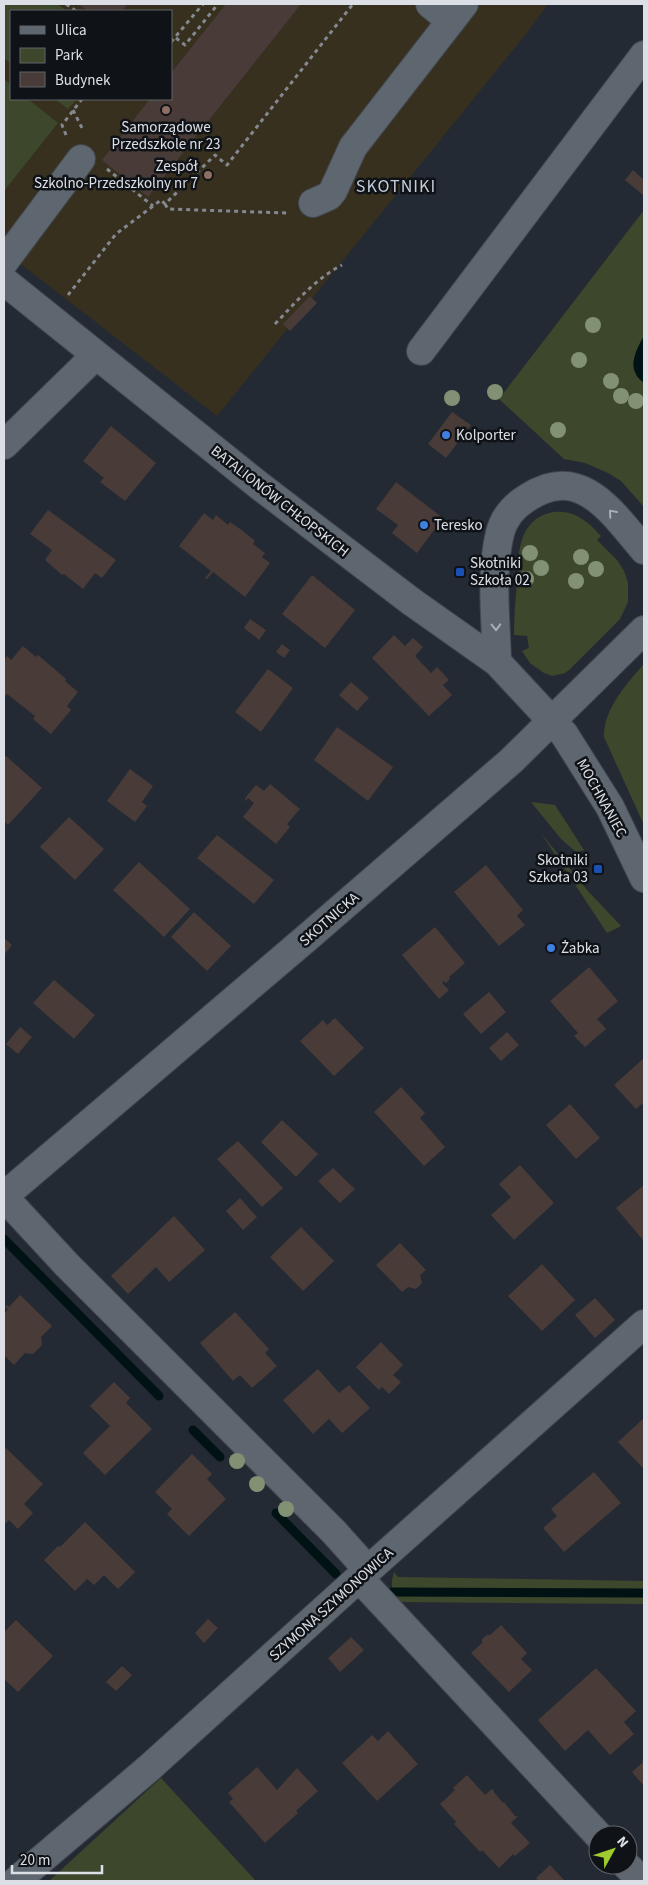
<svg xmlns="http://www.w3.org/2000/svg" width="648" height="1885" viewBox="0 0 648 1885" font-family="'Source Sans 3',sans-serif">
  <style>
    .education { fill: #37301f; fill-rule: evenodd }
    .green { fill: #3d472c }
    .water { fill: #001213 }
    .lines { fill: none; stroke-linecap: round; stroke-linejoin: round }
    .stream { stroke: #001213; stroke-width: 9 }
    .building { fill: #483b38 }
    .minor-casing { stroke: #43484f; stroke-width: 30 }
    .path { stroke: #848991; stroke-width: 3; stroke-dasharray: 4 4; stroke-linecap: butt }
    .minor { stroke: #5e6670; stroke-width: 28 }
    .tree { fill: #829173 }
    .oneway { stroke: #aaafb7 }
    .education-dot { fill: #8d6e63; stroke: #0f1216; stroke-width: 2 }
    .shop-dot { fill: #3f7fe0; stroke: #0f1216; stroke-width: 2 }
    .transit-dot { fill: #1a4fb4; stroke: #0f1216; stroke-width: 2 }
    .labels { text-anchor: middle; stroke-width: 5; stroke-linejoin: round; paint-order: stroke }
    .poi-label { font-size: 15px; fill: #dce0e6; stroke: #0f1216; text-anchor: start }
    .street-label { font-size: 15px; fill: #dce0e6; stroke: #0f1216 }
    .quarter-label { font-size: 18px; letter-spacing: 1px; fill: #c3ccd7; stroke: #0f1216 }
  </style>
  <rect width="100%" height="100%" fill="#242a33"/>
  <!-- education -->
  <path class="education" d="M4,4H548L526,34L217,416L4,251ZM11,11H171V99H11Z"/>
  <!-- green -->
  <path class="green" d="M4,4H57L67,11H11V64L4,58Z
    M4,79L11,85V99H28L58,123L4,191Z
    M55,99H77L68,109Z
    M644,210V507L621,481L608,473L585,463L564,459L499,399Z
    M553,512C575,510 587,521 601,536L597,540L617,560L624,571L628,583V602L620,619L569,670L565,673L552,676L544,673L530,663L522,651L529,648L527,636L514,635C514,619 515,602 517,585C518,556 517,519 553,512Z
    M644,664V825L604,737C603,710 627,683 644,664Z
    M531,802L555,805L584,850L577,853L561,839Z
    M541,833L587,890L621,926L607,933Z
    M394,1572L398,1577L644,1581V1604L396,1602L392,1598V1580Z
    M161,1778L256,1881H49Z"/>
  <!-- water -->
  <path class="water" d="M644,336V383C642,381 637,378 636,374C629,363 638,346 644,336Z"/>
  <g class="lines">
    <!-- stream -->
    <path class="stream" d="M4,1239L159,1396
      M193,1430L220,1457
      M276,1513L336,1574
      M392,1592L644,1593"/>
  </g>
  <!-- building -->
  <path class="building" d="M78,4H128L122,11H89Z
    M226,4H301L148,197L102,160L150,99H171V73Z
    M633,170L644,180V194L643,195L625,180Z
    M310,296L317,303L290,331L283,324Z
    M452,412L471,425L446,458L428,444Z
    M111,426L156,463L125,501L100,482L104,478L83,461Z
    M396,482L443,518L417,553L392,533L398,525L376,509Z
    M48,510L116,560L102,578L95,573L83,589L64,574L62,575L45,560L52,550L30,534Z
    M204,513L213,520L216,515L228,525L230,522L243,531L255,541L253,544L265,553L262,557L270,563L245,597L213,572L207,579L205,578L211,571L179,546Z
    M312,575L355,610L325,648L282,614Z
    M250,619L266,630L259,640L244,628Z
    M394,635L405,646L413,638L423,647L415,656L431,673L437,667L449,680L443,685L452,695L429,716L372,658Z
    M282,644L290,650L284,658L276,652Z
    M23,646L36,657L38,655L66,679L65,681L78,692L67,706L71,710L51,734L33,719L35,716L7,694L5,696L4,695V660L7,656L11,660Z
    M268,669L293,688L261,732L235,712Z
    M351,682L369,698L357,711L339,695Z
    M337,727L393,767L368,801L314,760Z
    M6,756L42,788L8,825L4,821V758Z
    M130,769L153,786L142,802L147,806L135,822L107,801Z
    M270,784L300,809L287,824L290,827L276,844L243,817L254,803L248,798L246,801L245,800L246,797L256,785L264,791Z
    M69,817L104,849L75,880L40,847Z
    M217,835L274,880L254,904L197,858Z
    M139,862L190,909L164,937L113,890Z
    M486,865L523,910L517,916L525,925L499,946L454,892Z
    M194,912L231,946L207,971L171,937Z
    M435,927L465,963L449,977L450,979L446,983L444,981L442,983L449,990L439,999L402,955Z
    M4,938L12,945L4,955Z
    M589,967L618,1001L597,1019L606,1029L585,1047L574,1036L578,1033L550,1001Z
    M54,980L95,1015L74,1039L33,1003Z
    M489,992L506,1012L481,1034L463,1014Z
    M335,1018L364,1048L334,1076L300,1041L323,1020L327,1025Z
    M20,1027L32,1037L18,1054L6,1044Z
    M507,1032L519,1045L501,1061L489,1048Z
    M644,1058V1105L643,1103L636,1109L614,1085Z
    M401,1087L425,1113L420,1118L445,1147L424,1166L374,1112Z
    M570,1104L600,1138L576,1159L546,1125Z
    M282,1120L318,1154L296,1177L261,1142Z
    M238,1141L283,1188L262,1207L217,1159Z
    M520,1165L554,1203L514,1240L491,1215L511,1197L499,1184Z
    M333,1168L355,1189L340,1203L318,1181Z
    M644,1185V1238L643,1240L616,1208Z
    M240,1198L257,1217L243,1230L226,1211Z
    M174,1216L205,1250L169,1282L156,1267L128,1294L111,1276Z
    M301,1227L334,1261L303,1291L270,1257Z
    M400,1243L426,1270L420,1275L422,1283L416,1289L408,1287L402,1292L376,1265Z
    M542,1264L575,1300L542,1331L508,1296Z
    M20,1295L52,1326L41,1337L42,1345L33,1354L25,1353L14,1365L4,1355V1314L8,1309L5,1307L7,1305L9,1307Z
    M595,1298L615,1320L595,1338L575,1315Z
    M235,1312L269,1349L265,1353L277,1366L252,1388L240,1375L233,1381L200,1343Z
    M381,1342L403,1365L393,1375L401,1382L389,1394L382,1387L379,1390L356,1367Z
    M318,1369L339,1393L349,1385L370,1408L342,1433L329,1419L313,1434L283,1400Z
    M114,1382L130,1398L126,1403L152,1429L105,1475L83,1453L110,1426L90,1406Z
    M644,1418V1469L618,1442Z
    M6,1448L43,1484L24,1504L33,1513L18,1529L9,1520L4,1525V1450Z
    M192,1454L212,1474L207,1479L226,1499L189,1536L167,1514L172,1509L155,1492Z
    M594,1472L621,1503L564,1552L543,1528L557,1516L551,1509Z
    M85,1522L135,1572L118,1589L104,1575L94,1585L87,1579L75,1591L44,1560L58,1546L60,1547Z
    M208,1619L218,1628L204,1643L195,1633Z
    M16,1620L53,1656L18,1692L4,1679V1632Z
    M501,1625L527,1653L521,1659L532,1670L509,1692L471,1653L482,1643V1639L487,1635H490Z
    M351,1637L364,1650L340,1672L328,1658Z
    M122,1666L132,1675L116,1691L106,1682Z
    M596,1668L636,1711L624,1722L634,1734L610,1755L588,1730L565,1751L538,1720Z
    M388,1731L418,1764L377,1801L342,1763L372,1735L378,1741Z
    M644,1755V1786L632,1772L642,1763Z
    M257,1767L277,1790L297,1768L318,1791L296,1811L298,1813L265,1843L229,1802L233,1799L228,1793Z
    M467,1775L485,1795L492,1789L494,1790L493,1791L503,1803L504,1802L515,1816H518L511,1823L530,1843L515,1856L513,1854L499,1868L482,1850L480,1852L454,1824L456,1822L440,1804L455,1790L453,1788Z
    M550,1865L565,1881H538L536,1878Z"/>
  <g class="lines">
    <!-- minor casing -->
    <g class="minor-casing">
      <path id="minor" d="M430,4L451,21
        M313,203L329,196L333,191L353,147L464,4
        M4,262L81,159
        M4,281L261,487L412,602L497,662L564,734L610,807L644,878
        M421,351L644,55
        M4,445L95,356
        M497,662C496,620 490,574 500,533C504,517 514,506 527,498C581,462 613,514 644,550
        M4,1196L309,936L511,761L644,630
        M4,1197L67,1265L334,1532L368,1570
        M359,1578L598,1835
        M626,1865L642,1881
        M16,1881L149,1768L359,1578L644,1324"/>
    </g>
    <!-- path -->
    <path class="path" d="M66,4L76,11
      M176,38L185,45L218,4
      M171,42L203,4
      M73,110L83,130
      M66,135L62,125L82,99
      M107,169L153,206
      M165,204L168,209L287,213
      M68,295L116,234L161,200L165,204L215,155L227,165L353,4
      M275,324C296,302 315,279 342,265"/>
    <!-- minor -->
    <use href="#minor" class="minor"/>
  </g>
  <!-- trees -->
  <g class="tree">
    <circle cx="593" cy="325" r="8"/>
    <circle cx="579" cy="360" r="8"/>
    <circle cx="611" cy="381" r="8"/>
    <circle cx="495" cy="392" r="8"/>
    <circle cx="621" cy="396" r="8"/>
    <circle cx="452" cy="398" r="8"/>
    <circle cx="636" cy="401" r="8"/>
    <circle cx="558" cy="430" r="8"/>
    <circle cx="530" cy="553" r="8"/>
    <circle cx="581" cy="557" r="8"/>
    <circle cx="541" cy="568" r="8"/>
    <circle cx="596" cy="569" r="8"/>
    <circle cx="526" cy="579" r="8"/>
    <circle cx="576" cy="581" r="8"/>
    <circle cx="237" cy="1461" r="8"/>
    <circle cx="257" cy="1484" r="8"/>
    <circle cx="286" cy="1509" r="8"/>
  </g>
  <!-- one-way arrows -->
  <defs><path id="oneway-chevron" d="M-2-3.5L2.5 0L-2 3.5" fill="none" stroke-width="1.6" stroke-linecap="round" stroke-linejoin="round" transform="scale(1.25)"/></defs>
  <g class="oneway">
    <use href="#oneway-chevron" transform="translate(612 513) rotate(-131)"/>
    <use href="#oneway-chevron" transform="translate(496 627) rotate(89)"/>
  </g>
  <!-- markers -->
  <g class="education-dot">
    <circle cx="166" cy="110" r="5"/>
    <circle cx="208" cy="175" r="5"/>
  </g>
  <g class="shop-dot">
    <circle cx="446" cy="435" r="5"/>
    <circle cx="424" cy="525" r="5"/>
    <circle cx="551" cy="948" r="5"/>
  </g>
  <g class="transit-dot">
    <rect x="455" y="567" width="10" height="10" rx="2.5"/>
    <rect x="593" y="864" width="10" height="10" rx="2.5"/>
  </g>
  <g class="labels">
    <!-- poi labels -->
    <g class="poi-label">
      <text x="166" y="132" text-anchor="middle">Samorządowe<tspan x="166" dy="17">Przedszkole nr 23</tspan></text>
      <text x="198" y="171" text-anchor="end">Zespół<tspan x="198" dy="17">Szkolno-Przedszkolny nr 7</tspan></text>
      <text x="456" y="440">Kolporter</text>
      <text x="434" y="530">Teresko</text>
      <text x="470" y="568">Skotniki<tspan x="470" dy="17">Szkoła 02</tspan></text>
      <text x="588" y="865" text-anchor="end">Skotniki<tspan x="588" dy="17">Szkoła 03</tspan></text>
      <text x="561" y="953">Żabka</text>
    </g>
    <!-- street labels -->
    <g class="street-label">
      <text transform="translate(280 501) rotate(38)" y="5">BATALIONÓW CHŁOPSKICH</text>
      <text transform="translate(602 798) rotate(61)" y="5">MOCHNANIEC</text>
      <text transform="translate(329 919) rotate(-41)" y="5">SKOTNICKA</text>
      <text transform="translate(331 1604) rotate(-42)" y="5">SZYMONA SZYMONOWICA</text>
    </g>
    <!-- quarter labels -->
    <g class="quarter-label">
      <text x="396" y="192">SKOTNIKI</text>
    </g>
  </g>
  <!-- border -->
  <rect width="648" height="1885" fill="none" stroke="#dce0e6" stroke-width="10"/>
  <!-- legend -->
  <rect x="10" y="10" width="162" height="90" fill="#0f1216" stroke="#616469"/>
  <rect x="20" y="26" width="25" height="8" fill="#5e6670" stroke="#616469"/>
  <text x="55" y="35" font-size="15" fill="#dce0e6">Ulica</text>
  <rect x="20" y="48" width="25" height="15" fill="#3d472c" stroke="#616469"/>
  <text x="55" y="60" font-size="15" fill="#dce0e6">Park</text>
  <rect x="20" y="72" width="25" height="15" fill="#483b38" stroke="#616469"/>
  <text x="55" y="85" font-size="15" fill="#dce0e6">Budynek</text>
  <!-- north arrow -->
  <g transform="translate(613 1850) rotate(50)"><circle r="24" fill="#0f1216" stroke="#616469"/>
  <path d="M0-4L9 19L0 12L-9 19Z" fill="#9eca2e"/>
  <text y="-8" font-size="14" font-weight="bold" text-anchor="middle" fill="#dce0e6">N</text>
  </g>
  <!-- scale -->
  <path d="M12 1865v8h90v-8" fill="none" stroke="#dce0e6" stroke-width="2.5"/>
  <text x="20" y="1865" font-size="15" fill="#dce0e6" stroke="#0f1216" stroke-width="4" paint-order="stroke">20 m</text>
</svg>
